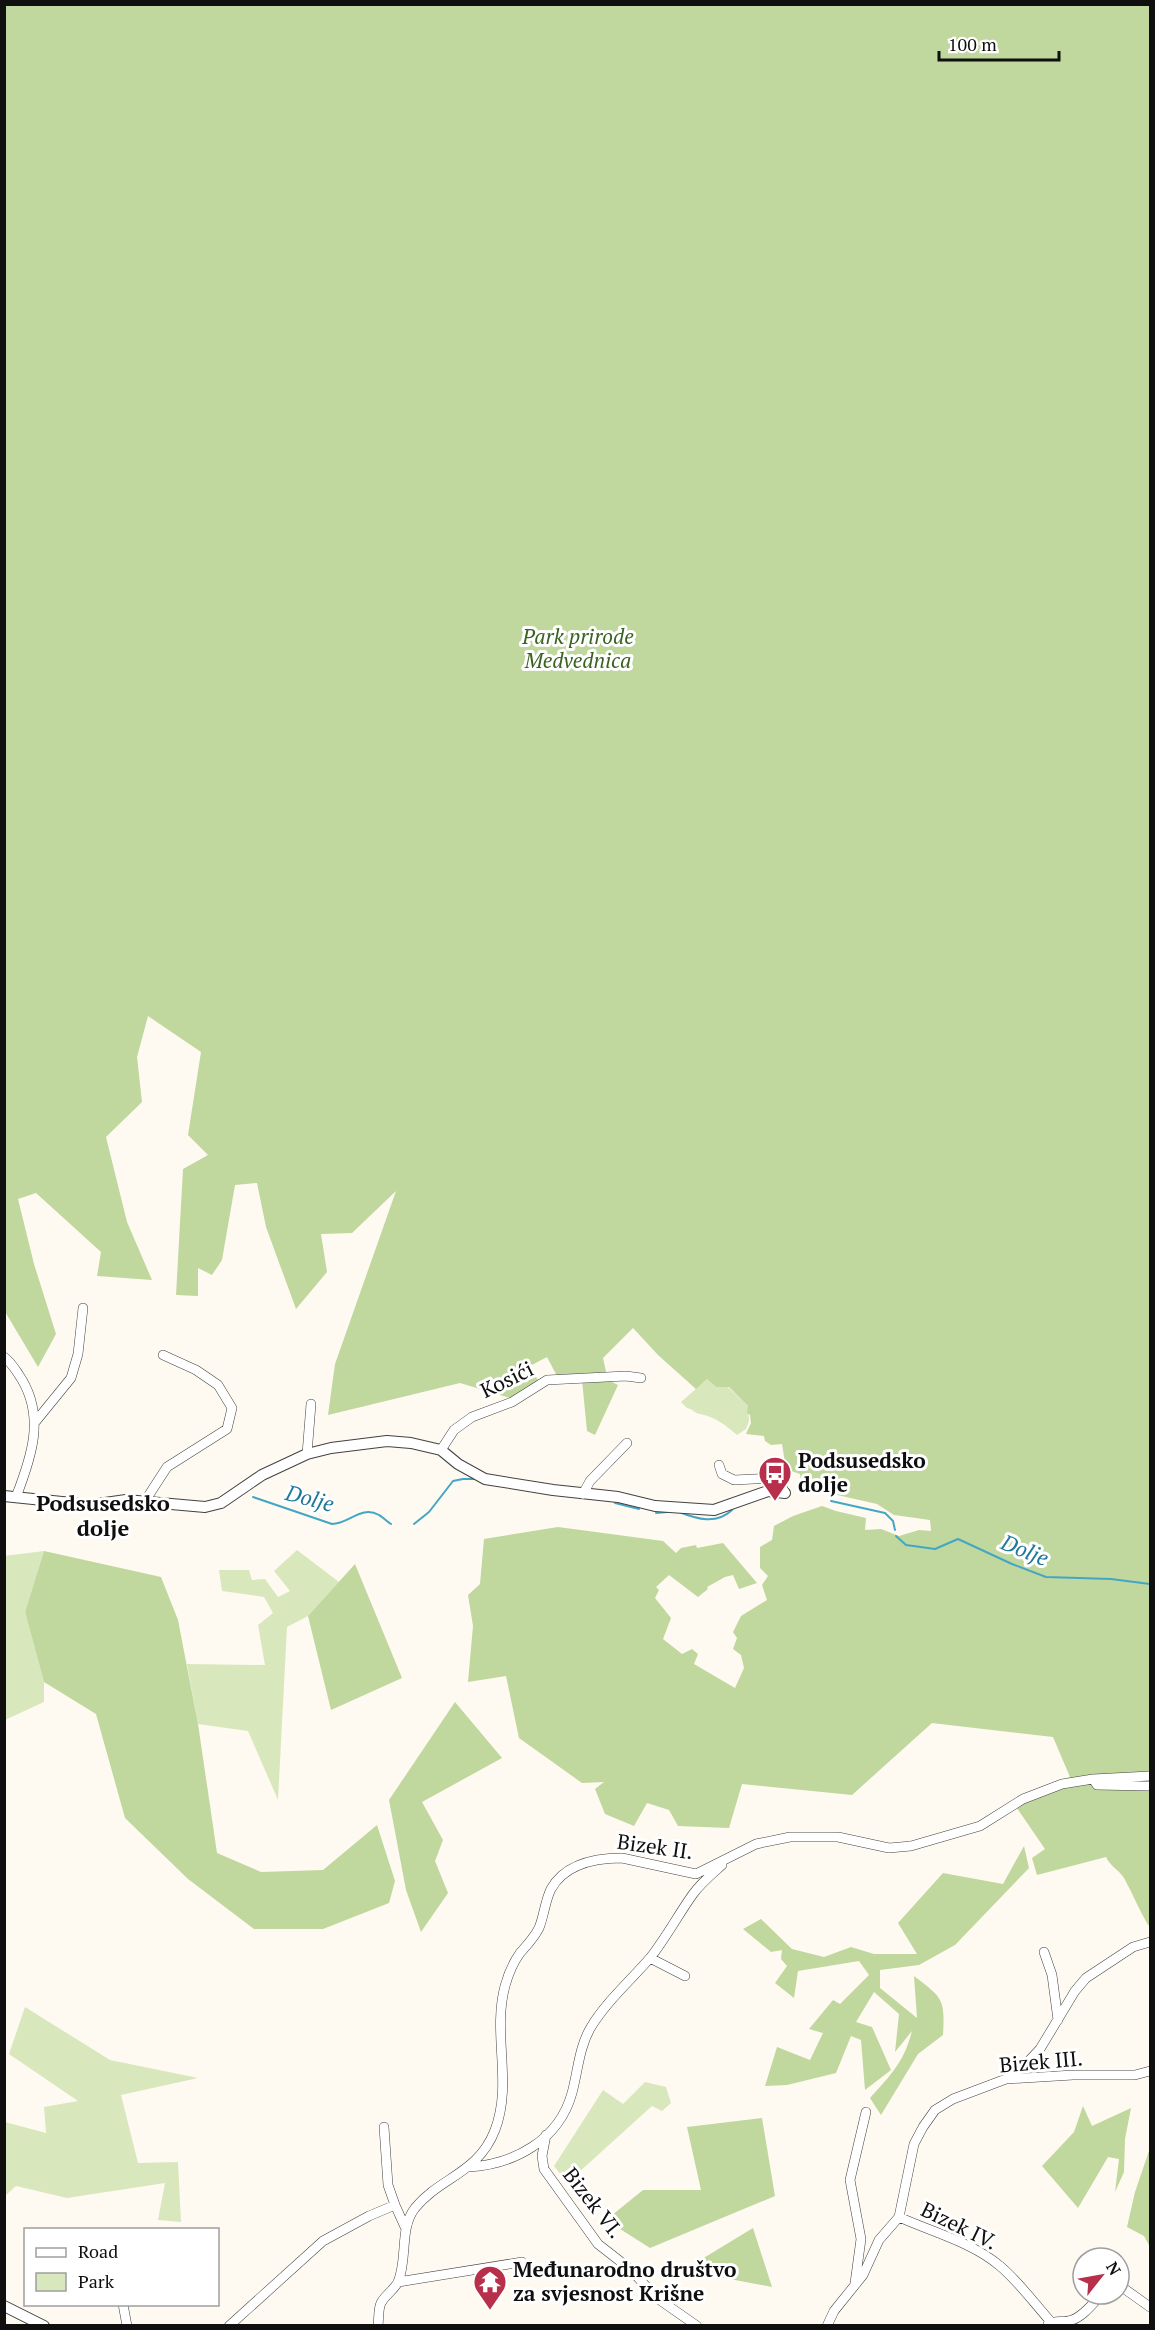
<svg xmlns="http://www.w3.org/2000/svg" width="1155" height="2330" viewBox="0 0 1155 2330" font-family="'PT Serif',serif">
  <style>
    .green { fill: #d9e7bd }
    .forest { fill: #c0d79d }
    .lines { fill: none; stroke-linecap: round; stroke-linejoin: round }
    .stream { stroke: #44a6c5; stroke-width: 2 }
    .minor-casing { stroke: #424242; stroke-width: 10 }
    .tertiary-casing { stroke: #424242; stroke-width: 12 }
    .minor { stroke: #fff; stroke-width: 9 }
    .tertiary { stroke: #fff; stroke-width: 10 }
    .labels { text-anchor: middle; stroke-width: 6; stroke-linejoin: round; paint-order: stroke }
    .park-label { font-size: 21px; font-style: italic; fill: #3a6322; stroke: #fff }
    .street-label { font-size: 21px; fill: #0f0f0f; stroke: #fff }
    .poi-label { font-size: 21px; font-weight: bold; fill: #0f0f0f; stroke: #fff; text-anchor: start }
    .water-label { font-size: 22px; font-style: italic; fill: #1f779a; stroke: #fff }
    .neighbourhood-label { font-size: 22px; font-weight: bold; fill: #0f0f0f; stroke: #fff }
  </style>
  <rect width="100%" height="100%" fill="#fefaf1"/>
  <!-- green -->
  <path class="green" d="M707,1379L716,1387H728L748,1406L749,1421L746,1429L737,1435C724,1424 715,1417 700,1414C694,1413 693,1409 687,1408L681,1402Z
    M297,1550L339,1582L308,1616L287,1627L278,1800L248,1731L198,1724L187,1664L265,1665L258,1625L273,1613L264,1597L222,1591L219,1570H249L252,1580L265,1579L278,1597L290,1591L274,1571Z
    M44,1551L25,1612L44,1682V1702L5,1720L4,1556Z
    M25,2007L110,2060L198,2078L121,2095L138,2163L178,2162L181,2222L158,2220L165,2183L67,2198L16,2186L5,2196V2122L46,2133L44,2107L78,2101L9,2054Z
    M645,2082L666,2087L671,2103L662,2111L652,2106L567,2183L554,2166L603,2090L623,2104Z"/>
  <!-- forest -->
  <path class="forest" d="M4,5H1150V1925H1148C1139,1910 1133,1894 1124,1878C1119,1870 1110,1866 1106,1857L1037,1875L1032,1858L1045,1849L1012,1801L1040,1787L1070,1777L1053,1737L932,1723L852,1795L742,1784L729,1828L678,1826L669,1810L647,1803L634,1826L605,1814L595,1789L604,1782L582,1783L519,1738L506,1676L468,1682L473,1626L468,1595L480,1584L484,1539L558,1527L663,1541L676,1553L681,1548L696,1545L697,1548L723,1543L757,1583L739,1589L733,1575L725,1577L707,1587L708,1589L698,1597L669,1575L656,1587L659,1590L655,1598L671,1618L663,1639L682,1654L692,1649L698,1654L694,1664L735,1688L744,1668L741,1655L733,1649L737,1638L733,1632L741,1616L767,1600L762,1585L768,1576L760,1568V1547L772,1540L774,1526L793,1516L822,1506L836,1511L866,1518L865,1530L881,1529L899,1536L919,1530L931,1531L930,1520L894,1515L877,1504L802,1487L800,1474L786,1469L782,1444L771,1445L765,1441L764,1436L746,1434L751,1423L750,1415L747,1413L748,1406L729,1387H716L707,1379L696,1389L658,1355L633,1328L603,1358L607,1376H557L547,1357L530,1366L539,1382L513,1399L460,1383L328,1415L335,1364L396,1191L352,1233L321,1234L327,1272L296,1309L266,1227L257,1183L235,1185L222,1260L212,1275L198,1268V1296L176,1295L183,1169L208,1155L188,1135L201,1052L148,1016L137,1057L142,1102L106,1137L127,1222L152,1280L97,1276L101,1252L36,1193L18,1199L34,1264L56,1334L38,1367L4,1310Z
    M582,1380H608L618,1385L595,1435L587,1431Z
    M44,1551L161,1577L178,1620L198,1724L217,1853L261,1872L323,1870L377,1825L395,1881L389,1903L323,1929H254L188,1879L125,1818L96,1714L44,1682L25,1612Z
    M355,1564L402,1678L331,1710L308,1616Z
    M455,1702L502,1758L422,1802L443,1840L435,1861L448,1893L421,1932L406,1890L389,1800Z
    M1024,1846L1029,1868L955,1945L919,1965L880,1970V1988L917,2018L914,1976C943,1998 945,1999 943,2035L918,2054L881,2115L870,2098C891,2075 904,2062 912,2031L895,2052L899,2014L874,1992L856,2022L872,2027L891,2070L865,2090L861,2040L851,2036L836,2073L787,2085L765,2086L777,2047L810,2060L823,2033L809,2029L833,2000L840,2004L869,1975L859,1961L798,1971L794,1998L775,1983L787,1966L781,1959L782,1950L771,1952L743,1929L761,1919L792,1949L824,1957L851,1947L874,1954H917L898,1923L943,1873L1003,1884Z
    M1083,2106L1092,2126L1131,2108L1125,2139L1124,2172L1115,2192L1119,2159L1108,2157L1078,2208L1042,2166L1074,2132Z
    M762,2118L775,2196L650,2248L606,2220L643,2190H701L687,2127Z
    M1150,2148V2247L1144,2236L1127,2227L1135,2192Z
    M753,2228L772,2287L714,2276L702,2259Z"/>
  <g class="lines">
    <!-- stream -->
    <path class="stream" d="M253,1497L332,1524C349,1524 361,1505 379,1515C383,1517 386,1521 391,1524
      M831,1501L885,1513L893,1521L895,1530
      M615,1503L639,1509
      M679,1512C697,1519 716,1525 732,1510
      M656,1513L667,1512
      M414,1524L429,1512L453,1481L463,1479H475
      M896,1536L906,1545L935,1549L958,1539L1012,1564L1046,1577L1111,1579L1150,1584"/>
    <!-- minor casing -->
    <g class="minor-casing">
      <path id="minor" d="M4,1357C11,1362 15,1369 19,1375C46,1415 32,1456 16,1497
        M36,1421L71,1378L78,1354L83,1308
        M441,1450L454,1430L472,1417L512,1402L547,1380L626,1376L641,1378
        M307,1454L311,1404
        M719,1465L722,1474L734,1480L772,1478L781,1485L785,1493
        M583,1494L590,1481L627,1443
        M145,1501L167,1467L227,1429L232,1408L218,1385L196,1370L163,1355
        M1093,1779L1097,1785L1150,1786
        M1044,1952L1052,1975L1058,2020
        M650,1958L685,1976
        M1008,2078L1024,2066L1040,2049L1075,1991L1086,1978L1133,1947L1150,1942
        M384,2127L388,2185L395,2205
        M546,2135L542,2156L544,2169L598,2244L630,2269L657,2298L697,2326
        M469,2167C515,2164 559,2140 572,2093C578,2071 579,2047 591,2027C607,2001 630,1981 650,1958C666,1938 678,1915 693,1894C701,1883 712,1874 722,1865
        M899,2217C932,2232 972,2242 1000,2266C1019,2282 1034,2303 1051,2322
        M398,2282L522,2262
        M855,2283L861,2239L850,2180L866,2112
        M1119,2285L1150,2307
        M123,2304L127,2326
        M1048,2324C1055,2320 1064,2323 1072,2320C1084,2316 1094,2302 1102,2294
        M229,2326L323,2241L369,2216L395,2205L405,2227
        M378,2326C379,2319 378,2309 381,2303C385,2295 394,2290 398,2282C408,2258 399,2229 415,2208C440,2177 478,2174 495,2130C513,2083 492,2034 505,1986C508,1975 513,1963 520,1953C527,1945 534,1938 539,1928C544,1916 545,1901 551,1889C565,1864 596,1858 622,1858L696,1874L756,1844L790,1837H838L889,1848L911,1846L980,1826L1023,1799L1062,1784L1093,1779L1150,1776
        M827,2326L834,2311L863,2275L879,2240L899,2217L914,2144L923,2127L935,2110L953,2099L1006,2079L1073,2075H1135L1150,2071"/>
    </g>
    <!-- tertiary casing -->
    <g class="tertiary-casing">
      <path id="tertiary" d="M4,1496L91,1505L126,1500L205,1507L221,1503L262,1475L307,1454L331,1448L387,1441L411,1443L441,1450L458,1464L485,1479L553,1490L618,1497L655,1506L714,1510L768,1491L785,1493
        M4,2306L44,2326"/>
    </g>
    <!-- minor -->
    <use href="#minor" class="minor"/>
    <!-- tertiary -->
    <use href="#tertiary" class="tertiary"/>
  </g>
  <!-- icons -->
  <defs>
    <g id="bus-pin" transform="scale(1.725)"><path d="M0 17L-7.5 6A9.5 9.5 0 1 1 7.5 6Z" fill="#b72f4a" stroke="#fff"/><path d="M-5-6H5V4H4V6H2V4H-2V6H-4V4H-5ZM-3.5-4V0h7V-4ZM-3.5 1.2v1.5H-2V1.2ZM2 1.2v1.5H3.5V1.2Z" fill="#fff"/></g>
    <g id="temple-pin" transform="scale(1.725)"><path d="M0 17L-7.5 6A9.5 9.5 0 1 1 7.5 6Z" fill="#b72f4a" stroke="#fff"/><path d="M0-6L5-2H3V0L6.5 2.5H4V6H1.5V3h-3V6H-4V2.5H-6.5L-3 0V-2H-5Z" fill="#fff"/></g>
  </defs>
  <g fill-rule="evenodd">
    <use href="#bus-pin" x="775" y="1473"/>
    <use href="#temple-pin" x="490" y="2282"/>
  </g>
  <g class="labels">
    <!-- park labels -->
    <g class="park-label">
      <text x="578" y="644">Park prirode<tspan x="578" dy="24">Medvednica</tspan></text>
    </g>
    <!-- street labels -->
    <g class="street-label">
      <text transform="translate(507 1380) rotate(-26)" y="7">Kosići</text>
      <text transform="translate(655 1847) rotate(8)" y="7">Bizek II.</text>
      <text transform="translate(1041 2062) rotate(-5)" y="7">Bizek III.</text>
      <text transform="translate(593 2203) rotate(52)" y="7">Bizek VI.</text>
      <text transform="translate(959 2226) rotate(26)" y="7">Bizek IV.</text>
    </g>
    <!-- poi labels -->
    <g class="poi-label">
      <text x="798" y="1468">Podsusedsko<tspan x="798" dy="24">dolje</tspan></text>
      <text x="513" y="2277">Međunarodno društvo<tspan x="513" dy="24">za svjesnost Krišne</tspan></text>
    </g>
    <!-- water labels -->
    <g class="water-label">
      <text transform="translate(310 1498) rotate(15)" y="8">Dolje</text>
      <text transform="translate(1025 1550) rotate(22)" y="8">Dolje</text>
    </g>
    <!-- neighbourhood labels -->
    <g class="neighbourhood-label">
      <text x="103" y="1511">Podsusedsko<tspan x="103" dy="25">dolje</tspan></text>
    </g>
  </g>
  <!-- border -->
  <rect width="1155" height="2330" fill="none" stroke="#0f0f0f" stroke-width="12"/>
  <!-- legend -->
  <rect x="24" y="2228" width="195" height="78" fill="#ffffff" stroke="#9f9f9f" stroke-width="1.5"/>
  <rect x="36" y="2248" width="30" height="9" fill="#ffffff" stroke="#9f9f9f" stroke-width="1.5"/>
  <text x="78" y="2258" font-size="18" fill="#0f0f0f">Road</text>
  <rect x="36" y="2273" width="30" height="18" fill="#d9e7bd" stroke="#9f9f9f" stroke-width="1.5"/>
  <text x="78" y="2288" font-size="18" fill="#0f0f0f">Park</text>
  <!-- north arrow -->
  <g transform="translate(1101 2276) rotate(59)"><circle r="28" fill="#ffffff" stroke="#9f9f9f" stroke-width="1.5"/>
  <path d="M0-4.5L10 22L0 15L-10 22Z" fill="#b72f4a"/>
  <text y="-9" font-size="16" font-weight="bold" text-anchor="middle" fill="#0f0f0f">N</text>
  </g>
  <!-- scale -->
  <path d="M939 51v9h120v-9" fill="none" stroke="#0f0f0f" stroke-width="3"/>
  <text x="948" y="51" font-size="18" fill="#0f0f0f" stroke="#ffffff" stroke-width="4.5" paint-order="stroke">100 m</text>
</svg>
